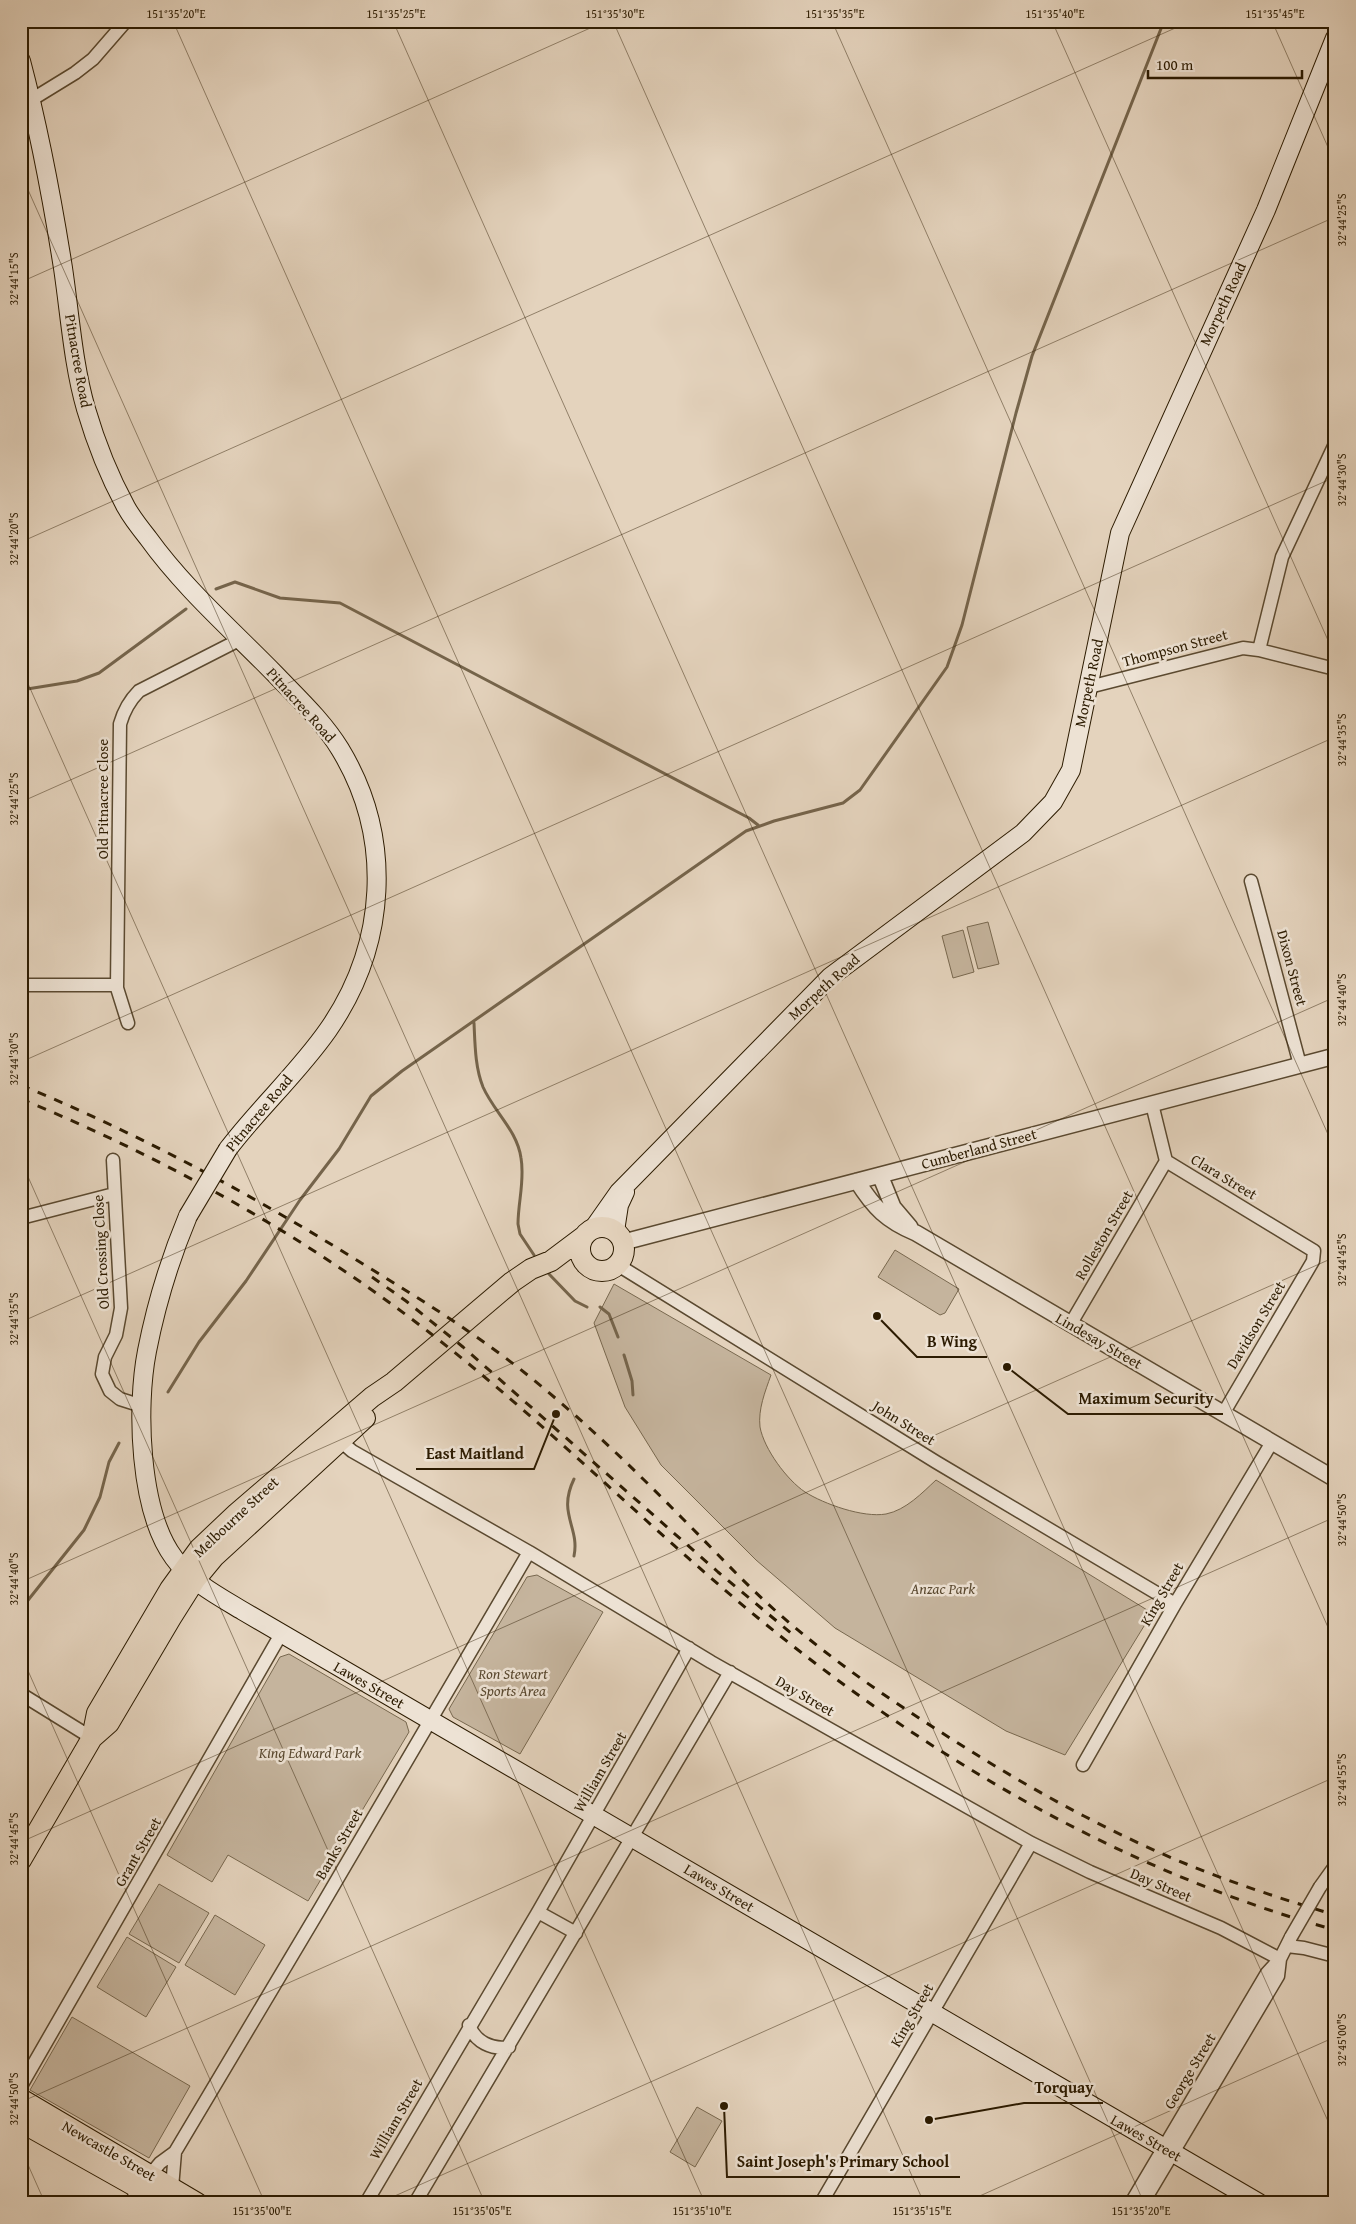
<svg xmlns="http://www.w3.org/2000/svg" width="1356" height="2224" viewBox="0 0 1356 2224" font-family="'Gentium Book Plus',serif">
  <style>
    .green { fill: #c5b49d; stroke: #78684f }
    .lines { fill: none; stroke-linecap: round; stroke-linejoin: round }
    .stream { stroke: #75644b; stroke-width: 3 }
    .minor-casing { stroke: #5a4930; stroke-width: 15 }
    .tertiary-casing { stroke: #5a4930; stroke-width: 18 }
    .secondary-casing { stroke: #2c1b01; stroke-width: 20 }
    .primary-casing { stroke: #2c1b01; stroke-width: 22 }
    .trunk-casing { stroke: #2c1b01; stroke-width: 22 }
    .minor { stroke: #ede2d4; stroke-width: 12 }
    .tertiary { stroke: #ede2d4; stroke-width: 15 }
    .secondary { stroke: #ede2d4; stroke-width: 18 }
    .primary { stroke: #e4d3bd; stroke-width: 20 }
    .trunk { stroke: #e4d3bd; stroke-width: 20 }
    .rail { stroke: #2c1b01; stroke-width: 3; stroke-dasharray: 9 9; stroke-linecap: butt }
    .minor-bridge-casing { stroke: #5a4930; stroke-width: 15; stroke-linecap: butt }
    .secondary-bridge-casing { stroke: #2c1b01; stroke-width: 20; stroke-linecap: butt }
    .minor-bridge { stroke: #ede2d4; stroke-width: 12 }
    .secondary-bridge { stroke: #ede2d4; stroke-width: 18 }
    .ticks { fill: none; stroke: #2c1b01; stroke-width: 1; stroke-opacity: 0.45 }
    .labels { text-anchor: middle; stroke-width: 5; stroke-linejoin: round; paint-order: stroke }
    .street-label { font-size: 15px; fill: #2c1b01; stroke: #ede2d4 }
    .park-label { font-size: 15px; font-style: italic; fill: #5a4930; stroke: #ede2d4 }
    .leader { fill: none; stroke: #2c1b01; stroke-width: 2 }
    .callout-dot { fill: #2c1b01; stroke: #ede2d4; stroke-width: 2 }
    .callout-label { font-size: 16px; text-anchor: middle; font-weight: bold; fill: #2c1b01; stroke: #ede2d4; stroke-width: 5; stroke-linejoin: round; paint-order: stroke }
    .neatline { fill: none; stroke: #2c1b01; stroke-width: 2 }
    .ticks-label { font-size: 12px; text-anchor: middle; fill: #2c1b01 }
  </style>
  <rect width="100%" height="100%" fill="#e4d3bd"/>
  <filter id="stains"><feTurbulence type="fractalNoise" baseFrequency=".004" numOctaves="4"/><feColorMatrix values="0 0 0 0 .2 0 0 0 0 .09 0 0 0 0 .02 0 0 0 .5 -.17"/></filter>
  <radialGradient id="worn" r=".72"><stop offset=".6" stop-color="#630" stop-opacity="0"/><stop offset="1" stop-color="#630" stop-opacity=".3"/></radialGradient>
  <!-- green -->
  <path class="green" d="M988,922L999,964L978,969L967,927Z
    M963,930L974,972L953,978L942,936Z
    M895,1250L959,1289L945,1313L940,1315L878,1277Z
    M614,1284L771,1375C765,1392 758,1409 760,1427C764,1449 787,1480 805,1492C824,1504 863,1518 886,1514C906,1510 922,1493 936,1480L1152,1613L1065,1755L1006,1731L835,1628L756,1560L661,1465L625,1407L594,1323Z
    M537,1575L603,1612L520,1754L453,1717L449,1709L527,1577Z
    M289,1654L406,1722L409,1732L308,1901L228,1855L212,1882L167,1855L280,1657Z
    M159,1884L209,1913L179,1963L129,1934Z
    M215,1915L265,1945L235,1995L185,1965Z
    M127,1937L176,1967L146,2017L97,1987Z
    M72,2017L190,2086L149,2158L30,2090Z
    M697,2107L722,2121L695,2167L670,2152Z"/>
  <g class="lines">
    <!-- stream -->
    <path class="stream" d="M216,589L235,582L280,598L340,603L749,818L758,825
      M21,690L77,681L99,673L186,609
      M474,1023C475,1044 475,1067 483,1087C494,1112 517,1130 521,1158C525,1180 518,1202 518,1224L520,1234L534,1255
      M549,1274L575,1301L587,1307
      M600,1307L609,1314L618,1337
      M624,1355L632,1381L633,1395
      M168,1392L199,1342L246,1281L300,1200L339,1149L371,1096L402,1071L746,831L774,821L843,803L860,790L947,667L962,625L1016,413L1032,356L1164,21
      M574,1479C557,1514 580,1527 574,1556
      M21,1609L84,1530L100,1497L109,1462L119,1443"/>
    <!-- minor casing -->
    <g class="minor-casing">
      <path id="minor" d="M31,100L75,73L93,59L126,21
        M1259,650L1335,669
        M1089,687L1243,648L1259,650L1282,557L1335,444
        M1251,881L1300,1065
        M21,985H117
        M128,1023L117,988L120,724C124,710 129,701 139,691L239,640
        M1152,1104L1166,1161L1314,1251L1313,1261L1223,1414
        M113,1160L121,1308L116,1335L105,1357L102,1374L110,1391L120,1399L142,1406
        M21,1218L114,1194
        M618,1265L936,1462L1175,1604
        M1070,1325L1166,1161
        M336,1437L352,1451L529,1552L711,1662L1031,1843L1090,1872L1221,1928L1280,1959
        M21,1694L92,1738
        M1083,1765L1175,1604L1272,1442
        M1320,1887L1335,1866
        M538,1912L576,1933
        M1287,1946L1304,1948L1335,1956
        M469,2025C475,2042 492,2050 509,2047
        M21,2086L281,1634
        M150,2175L160,2163L175,2152L321,1907L529,1552
        M172,2188L175,2152
        M133,2203L136,2186
        M366,2203L538,1912L689,1648
        M415,2203L730,1672
        M821,2203L1031,1843
        M1131,2203L1267,1973L1280,1959
        M1143,2203L1278,1976L1280,1959L1291,1937"/>
    </g>
    <!-- tertiary casing -->
    <g class="tertiary-casing">
      <path id="tertiary" d="M880,1175L893,1207L910,1227
        M857,1181C874,1208 887,1221 916,1233L1335,1479
        M624,1242L1335,1056"/>
    </g>
    <!-- secondary casing -->
    <g class="secondary-casing">
      <path id="secondary" d="M21,61C39,129 52,198 63,268C70,315 73,364 86,409C96,443 109,476 126,507C132,518 140,528 148,538C184,588 231,629 275,674C297,697 323,721 340,749C394,838 387,945 328,1030C298,1073 259,1108 228,1149
        M188,1216C170,1259 156,1305 147,1351C136,1407 139,1511 174,1558C191,1582 218,1596 243,1611L1259,2203
        M593,1229L619,1192L830,977L1023,833L1053,802L1071,770L1120,533L1266,210L1335,38
        M615,1231L619,1205L625,1192"/>
    </g>
    <!-- primary casing -->
    <g class="primary-casing">
      <path id="primary" d="M580 1249a22 22 0 1 1 44 0a22 22 0 1 1-44 0Z
        M92,1738L97,1713L170,1589L199,1549L237,1513L372,1397L394,1382L512,1282L531,1269L551,1261L583,1237
        M21,1860L92,1738L109,1723L171,1618L195,1580L214,1557L365,1418"/>
    </g>
    <!-- trunk casing -->
    <g class="trunk-casing">
      <path id="trunk" d="M21,2099L197,2203
        M21,2122L165,2203"/>
    </g>
    <!-- minor -->
    <use href="#minor" class="minor"/>
    <!-- tertiary -->
    <use href="#tertiary" class="tertiary"/>
    <!-- secondary -->
    <use href="#secondary" class="secondary"/>
    <!-- primary -->
    <use href="#primary" class="primary"/>
    <!-- trunk -->
    <use href="#trunk" class="trunk"/>
    <!-- rail -->
    <path class="rail" d="M21,1085C143,1136 251,1194 363,1264C417,1297 470,1330 520,1369C578,1415 631,1466 682,1518C714,1550 744,1583 778,1613C827,1656 881,1694 936,1729C1013,1779 1094,1825 1179,1861C1229,1882 1282,1899 1335,1915
      M21,1099C167,1159 305,1236 430,1333C536,1415 631,1510 733,1597C907,1745 1113,1869 1335,1930
      M372,1277L406,1301L463,1347L718,1572L797,1638"/>
    <!-- minor-bridge casing -->
    <g class="minor-bridge-casing">
      <path id="minor-bridge" d="M1291,1937L1320,1887"/>
    </g>
    <!-- secondary-bridge casing -->
    <g class="secondary-bridge-casing">
      <path id="secondary-bridge" d="M188,1216L228,1149"/>
    </g>
    <!-- minor-bridge -->
    <use href="#minor-bridge" class="minor-bridge"/>
    <!-- secondary-bridge -->
    <use href="#secondary-bridge" class="secondary-bridge"/>
  </g>
  <!-- ticks -->
  <path class="ticks" d="M173,21L1144,2203M393,21L1335,2137M613,21L1335,1643M832,21L1335,1150M1052,21L1335,656M1272,21L1335,163M21,22L22,21M21,174L924,2203M21,282L606,21M21,542L1191,21M21,668L705,2203M21,802L1335,217M21,1062L1335,477M21,1161L485,2203M21,1322L1335,737M21,1582L1335,997M21,1655L265,2203M21,1842L1335,1257M21,2102L1335,1517M21,2149L45,2203M379,2203L1335,1777M964,2203L1335,2037"/>
  <g class="labels">
    <!-- street labels -->
    <g class="street-label">
      <text transform="translate(1223 304) rotate(-65)" y="5">Morpeth Road</text>
      <text transform="translate(78 361) rotate(80)" y="5">Pitnacree Road</text>
      <text transform="translate(1175 648) rotate(-15)" y="5">Thompson Street</text>
      <text transform="translate(1089 683) rotate(-78)" y="5">Morpeth Road</text>
      <text transform="translate(301 705) rotate(48)" y="5">Pitnacree Road</text>
      <text transform="translate(103 799) rotate(-90)" y="5">Old Pitnacree Close</text>
      <text transform="translate(1292 968) rotate(75)" y="5">Dixon Street</text>
      <text transform="translate(824 987) rotate(-42)" y="5">Morpeth Road</text>
      <text transform="translate(259 1113) rotate(-50)" y="5">Pitnacree Road</text>
      <text transform="translate(979 1149) rotate(-15)" y="5">Cumberland Street</text>
      <text transform="translate(1224 1177) rotate(31)" y="5">Clara Street</text>
      <text transform="translate(1104 1235) rotate(-60)" y="5">Rolleston Street</text>
      <text transform="translate(101 1252) rotate(-93)" y="5">Old Crossing Close</text>
      <text transform="translate(1256 1325) rotate(-59)" y="5">Davidson Street</text>
      <text transform="translate(1099 1341) rotate(30)" y="5">Lindesay Street</text>
      <text transform="translate(904 1423) rotate(32)" y="5">John Street</text>
      <text transform="translate(236 1517) rotate(-43)" y="5">Melbourne Street</text>
      <text transform="translate(1162 1594) rotate(-60)" y="5">King Street</text>
      <text transform="translate(369 1685) rotate(30)" y="5">Lawes Street</text>
      <text transform="translate(805 1696) rotate(30)" y="5">Day Street</text>
      <text transform="translate(600 1772) rotate(-60)" y="5">William Street</text>
      <text transform="translate(339 1844) rotate(-60)" y="5">Banks Street</text>
      <text transform="translate(138 1852) rotate(-60)" y="5">Grant Street</text>
      <text transform="translate(1161 1885) rotate(23)" y="5">Day Street</text>
      <text transform="translate(719 1888) rotate(31)" y="5">Lawes Street</text>
      <text transform="translate(912 2015) rotate(-60)" y="5">King Street</text>
      <text transform="translate(1190 2071) rotate(-59)" y="5">George Street</text>
      <text transform="translate(396 2119) rotate(-60)" y="5">William Street</text>
      <text transform="translate(1146 2138) rotate(30)" y="5">Lawes Street</text>
      <text transform="translate(109 2151) rotate(30)" y="5">Newcastle Street</text>
    </g>
    <!-- park labels -->
    <g class="park-label">
      <text x="943" y="1594">Anzac Park</text>
      <text x="513" y="1679">Ron Stewart<tspan x="513" dy="17">Sports Area</tspan></text>
      <text x="310" y="1758">King Edward Park</text>
    </g>
  </g>
  <!-- callouts -->
  <path class="leader" d="M877 1316L917 1357H987M1007 1367L1068 1414H1223M556 1414L534 1469H416M929 2120L1024 2103H1103M724 2106L727 2177H960"/>
  <g class="callout-dot">
    <circle cx="877" cy="1316" r="5"/>
    <circle cx="1007" cy="1367" r="5"/>
    <circle cx="556" cy="1414" r="5"/>
    <circle cx="929" cy="2120" r="5"/>
    <circle cx="724" cy="2106" r="5"/>
  </g>
  <g class="callout-label">
    <text x="952" y="1347">B Wing</text>
    <text x="1146" y="1404">Maximum Security</text>
    <text x="475" y="1459">East Maitland</text>
    <text x="1064" y="2093">Torquay</text>
    <text x="843" y="2167">Saint Joseph's Primary School</text>
  </g>
  <!-- margin -->
  <rect width="1356" height="2224" fill="none" stroke="#e4d3bd" stroke-width="55"/>
  <!-- scale -->
  <path d="M1148 70v8h154v-8" fill="none" stroke="#2c1b01" stroke-width="2.5"/>
  <text x="1156" y="70" font-size="15" fill="#2c1b01" stroke="#ede2d4" stroke-width="4" paint-order="stroke">100 m</text>
  <rect x="28" y="28" width="1300" height="2168" class="neatline"/>
  <g class="ticks-label">
    <text x="176" y="18">151°35'20"E</text>
    <text x="396" y="18">151°35'25"E</text>
    <text x="615" y="18">151°35'30"E</text>
    <text x="835" y="18">151°35'35"E</text>
    <text x="1055" y="18">151°35'40"E</text>
    <text x="1275" y="18">151°35'45"E</text>
    <text transform="translate(1342 220) rotate(-90)" y="4">32°44'25"S</text>
    <text transform="translate(14 279) rotate(-90)" y="4">32°44'15"S</text>
    <text transform="translate(1342 480) rotate(-90)" y="4">32°44'30"S</text>
    <text transform="translate(14 539) rotate(-90)" y="4">32°44'20"S</text>
    <text transform="translate(1342 740) rotate(-90)" y="4">32°44'35"S</text>
    <text transform="translate(14 799) rotate(-90)" y="4">32°44'25"S</text>
    <text transform="translate(1342 1000) rotate(-90)" y="4">32°44'40"S</text>
    <text transform="translate(14 1059) rotate(-90)" y="4">32°44'30"S</text>
    <text transform="translate(1342 1260) rotate(-90)" y="4">32°44'45"S</text>
    <text transform="translate(14 1319) rotate(-90)" y="4">32°44'35"S</text>
    <text transform="translate(1342 1520) rotate(-90)" y="4">32°44'50"S</text>
    <text transform="translate(14 1579) rotate(-90)" y="4">32°44'40"S</text>
    <text transform="translate(1342 1780) rotate(-90)" y="4">32°44'55"S</text>
    <text transform="translate(14 1839) rotate(-90)" y="4">32°44'45"S</text>
    <text transform="translate(1342 2040) rotate(-90)" y="4">32°45'00"S</text>
    <text transform="translate(14 2099) rotate(-90)" y="4">32°44'50"S</text>
    <text x="262" y="2215">151°35'00"E</text>
    <text x="482" y="2215">151°35'05"E</text>
    <text x="702" y="2215">151°35'10"E</text>
    <text x="922" y="2215">151°35'15"E</text>
    <text x="1141" y="2215">151°35'20"E</text>
  </g>
  <rect width="100%" height="100%" filter="url(#stains)"/>
  <rect width="100%" height="100%" fill="url(#worn)"/>
</svg>
